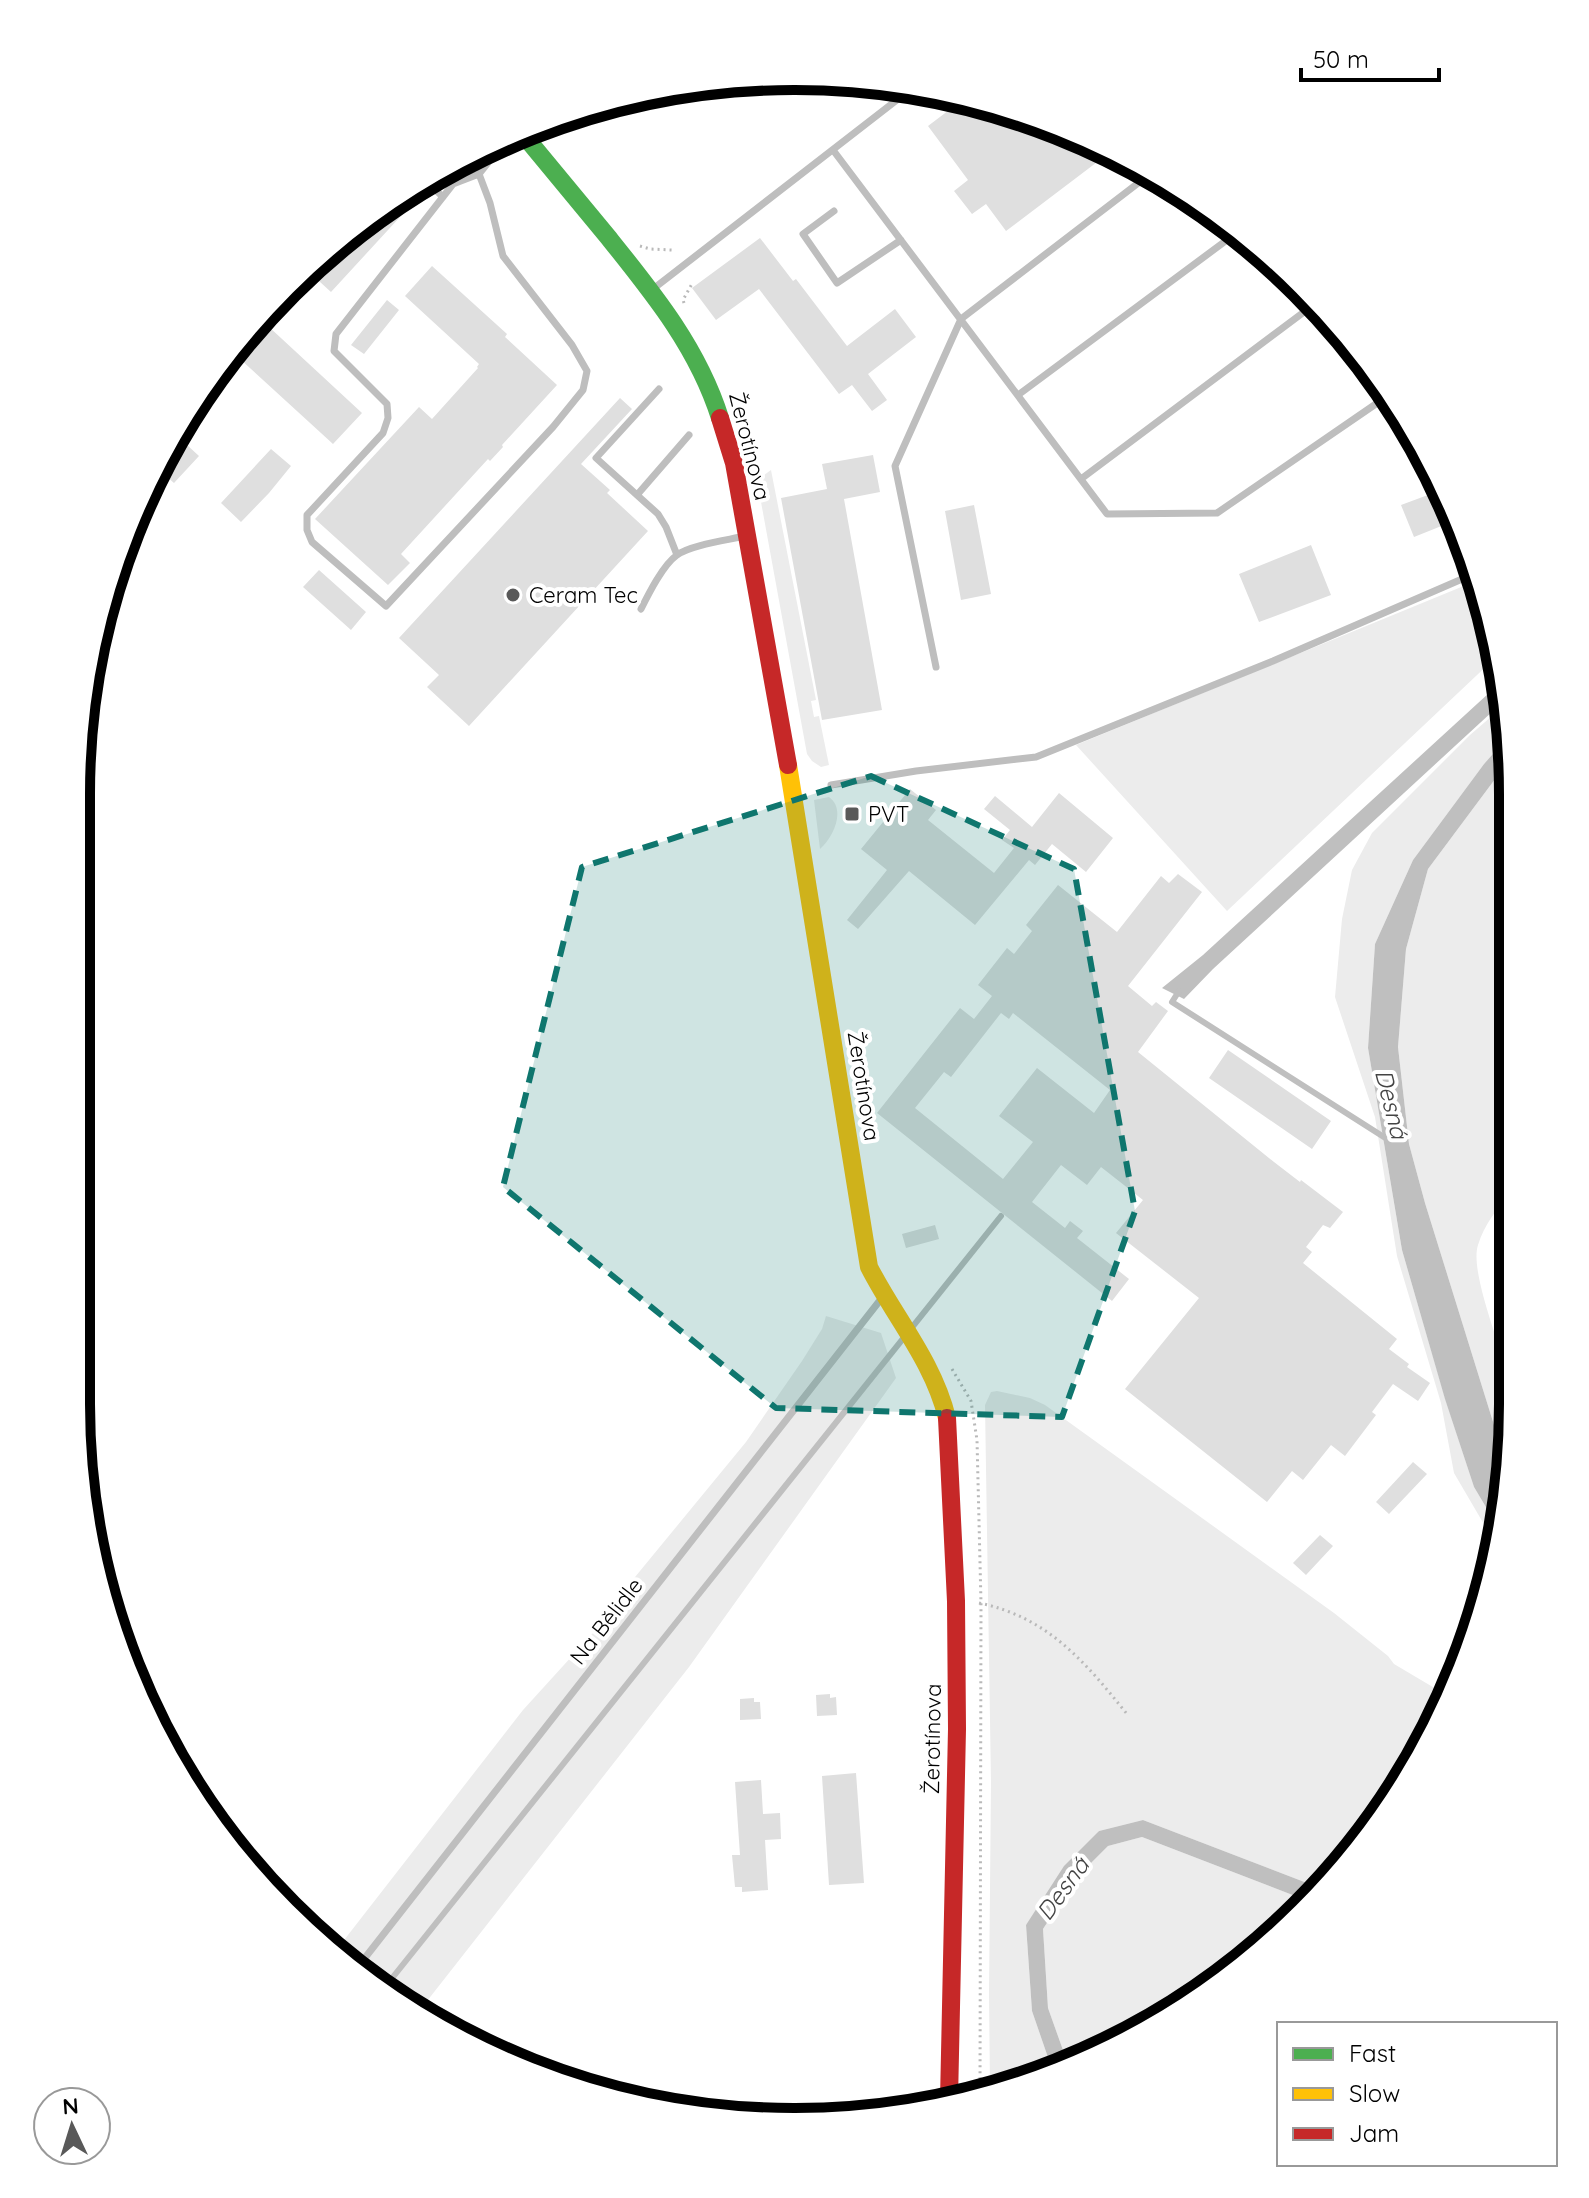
<svg xmlns="http://www.w3.org/2000/svg" width="1589" height="2198" viewBox="0 0 1589 2198" font-family="Quicksand,sans-serif">
  <style>
    .green { fill: #ececec }
    .water { fill: #bfbfbf }
    .lines { fill: none; stroke-linecap: round; stroke-linejoin: round }
    .stream { stroke: #bfbfbf; stroke-width: 6 }
    .building { fill: #dfdfdf; fill-rule: evenodd }
    .path { stroke: #b9b9b9; stroke-width: 3; stroke-dasharray: 2 4; stroke-linecap: butt }
    .lane { stroke: #bebebe; stroke-width: 7 }
    .fast { stroke: #4caf50; stroke-width: 18 }
    .slow { stroke: #ffc107; stroke-width: 18 }
    .jam { stroke: #c62828; stroke-width: 18 }
    .marked { fill: #0f766e; fill-opacity: 0.2; stroke: #0f766e; stroke-width: 6; stroke-dasharray: 16 10; stroke-linejoin: round }
    .poi-dot { fill: #595959; stroke: #fff; stroke-width: 3 }
    .labels { text-anchor: middle; stroke-width: 8; stroke-linejoin: round; paint-order: stroke }
    .street-label { font-size: 22px; fill: #000; stroke: #fff }
    .poi-label { font-size: 22px; fill: #000; stroke: #fff; text-anchor: start }
    .water-label { font-size: 24px; font-style: italic; fill: #444; stroke: #fff }
    .rim { fill: none; stroke: #000; stroke-width: 10 }
  </style>
  <rect width="100%" height="100%" fill="#fff"/>
  <!-- green -->
  <path class="green" d="M771,470L816,700L811,701L814,717L819,716L829,765L821,767L812,761L807,754L757,480Z
    M1471,583L1494,659L1227,911L1076,745Z
    M1507,703V738L1484,764L1413,860L1375,944L1368,1048L1402,1250L1445,1398L1474,1487L1499,1529L1495,1548L1485,1526L1454,1473L1441,1403L1397,1256L1375,1117L1335,997L1342,919L1352,870L1372,833L1470,735Z
    M1507,763L1510,1193C1497,1209 1484,1225 1478,1245C1469,1272 1503,1352 1510,1383C1515,1402 1513,1444 1509,1464L1494,1425L1425,1203L1409,1144L1398,1047L1406,949L1428,869Z
    M829,797C846,809 834,837 820,849L814,800Z
    M826,1316L881,1333L896,1378L689,1667L420,2010L334,1953L523,1710L593,1633L603,1616L746,1442L802,1361L822,1329Z
    M997,1391L1030,1398L1045,1405L1334,1613L1388,1656L1394,1664L1448,1696L1439,1721L1364,1841L1320,1888L1143,1820L1099,1831L1026,1925L1032,2011L1053,2072L990,2088L989,1993L991,1783L985,1405L991,1392Z
    M1142,1837L1308,1901L1268,1944L1069,2067L1048,2008L1043,1929L1077,1877L1108,1846Z"/>
  <!-- water -->
  <path class="water" d="M1501,682L1506,699L1213,969L1184,999L1162,988L1203,955Z
    M1507,738V763L1428,869L1406,949L1398,1047L1409,1144L1425,1203L1494,1425L1509,1464L1499,1529L1474,1487L1445,1399L1402,1250L1368,1048L1375,944L1413,860L1484,764Z
    M1143,1820L1320,1888L1308,1901L1142,1837L1108,1846L1077,1877L1043,1929L1048,2008L1069,2067L1053,2072L1032,2011L1026,1925L1064,1866L1099,1831Z"/>
  <g class="lines">
    <!-- stream -->
    <path class="stream" d="M1179,991L1172,1002L1387,1139
      M385,1987L1001,1216"/>
  </g>
  <!-- building -->
  <path class="building" d="M965,98L981,101L1113,150L1006,231L986,204L972,214L954,191L968,180L928,126Z
    M401,197L411,205L331,292L308,271L321,254Z
    M760,238L793,281L796,279L847,346L895,309L916,337L868,374L887,400L872,411L852,385L839,394L759,289L716,320L692,288Z
    M432,266L507,334L505,337L557,385L502,445L503,447L490,461L488,459L401,554L410,563L388,585L315,519L419,407L432,419L478,368L477,367L479,364L405,296Z
    M387,300L399,310L364,354L351,345Z
    M268,326L362,413L333,444L240,359Z
    M620,398L632,409L581,464L610,490L607,493L648,531L469,726L427,687L439,675L399,638Z
    M174,433L199,456L174,483L159,470Z
    M271,449L291,466L269,493L241,522L221,503Z
    M873,455L880,492L844,499L882,710L822,720L781,498L827,489L822,464Z
    M1436,492L1449,523L1414,537L1401,505Z
    M974,505L991,594L961,600L945,511Z
    M1311,545L1331,595L1259,622L1239,574Z
    M319,570L366,612L351,630L303,587Z
    M910,789L936,810L928,820L994,873L1014,848L1002,840L1010,830L984,809L995,796L1032,827L1059,793L1113,838L1086,872L1052,844L1035,865L1029,860L975,925L909,871L858,929L847,920L887,870L861,849Z
    M1178,874L1202,892L1128,986L1152,1006L1156,1002L1168,1011L1138,1052L1274,1162L1300,1182L1301,1180L1343,1212L1330,1228L1323,1225L1306,1247L1312,1252L1303,1263L1397,1339L1389,1349L1409,1364L1407,1367L1430,1383L1418,1401L1393,1384L1372,1412L1376,1415L1345,1456L1331,1445L1303,1480L1292,1471L1267,1502L1125,1389L1199,1298L1116,1233L1143,1200L1101,1167L1087,1185L1061,1165L1032,1202L1065,1228L1070,1221L1083,1231L1077,1238L1129,1279L1112,1301L877,1113L960,1008L974,1019L992,996L978,985L1007,948L1014,954L1032,931L1026,925L1058,885L1117,932L1161,876L1169,883ZM1001,1013L1009,1019L1013,1013L1110,1090L1094,1113L1037,1068L999,1116L1033,1142L1003,1179L915,1108L944,1072L951,1077Z
    M1228,1050L1331,1121L1312,1149L1209,1078Z
    M935,1225L939,1239L906,1248L902,1234Z
    M1413,1462L1427,1474L1389,1514L1376,1502Z
    M1320,1535L1333,1546L1306,1575L1293,1563Z
    M830,1694V1698L836,1697L837,1715L817,1716L816,1695Z
    M754,1698V1702H760L761,1719L740,1720V1699Z
    M856,1773L864,1883L829,1885L822,1776Z
    M761,1780L763,1814L780,1813L781,1839L765,1840L768,1890L742,1892V1887H735L732,1855H740L735,1782Z"/>
  <g class="lines">
    <!-- path -->
    <path class="path" d="M640,246L650,249L672,250
      M684,303L683,300L693,282
      M952,1369L971,1401L977,1440L981,1603L980,2091
      M979,1603C1048,1617 1085,1662 1127,1714"/>
    <!-- lane -->
    <path class="lane" d="M833,150L1107,514L1217,513L1386,397
      M479,174L490,203L503,256L572,345L587,371L583,390L553,427L386,606L312,542L307,530V515L383,433L388,418L387,404L334,351L336,334L453,184L479,174L506,140
      M425,180L443,197
      M834,211L803,234L837,283L901,240
      M653,289L911,89
      M659,389L596,458L658,514L666,527L677,555
      M1018,395L1239,231
      M1081,479L1316,303
      M637,495L689,435
      M641,609C649,593 663,565 677,555C690,545 728,540 745,536
      M936,667L895,466L961,319L1150,174
      M831,785L916,771L1036,757L1273,661L1469,576
      M357,1968L881,1299"/>
    <!-- fast -->
    <path class="fast" d="M522,133C551,168 579,202 608,237C653,293 698,348 720,418"/>
    <!-- slow -->
    <path class="slow" d="M788,765L869,1267C895,1318 933,1361 947,1418"/>
    <!-- jam -->
    <path class="jam" d="M720,418L734,463L788,765
      M947,1418L956,1601L957,1729L949,2100"/>
  </g>
  <!-- marked area -->
  <path class="marked" d="M871,776L1074,869L1135,1211L1062,1417L776,1408L503,1187L582,867Z"/>
  <!-- markers -->
  <g class="poi-dot">
    <circle cx="513" cy="595" r="8"/>
    <rect x="844" y="806" width="16" height="16" rx="4"/>
  </g>
  <g class="labels">
    <!-- street labels -->
    <g class="street-label">
      <text transform="translate(750 446) rotate(76)" y="8">Žerotínova</text>
      <text transform="translate(864 1086) rotate(81)" y="8">Žerotínova</text>
      <text transform="translate(606 1621) rotate(-52)" y="8">Na Bělidle</text>
      <text transform="translate(932 1739) rotate(-89)" y="8">Žerotínova</text>
    </g>
    <!-- poi labels -->
    <g class="poi-label">
      <text x="529" y="603">Ceram Tec</text>
      <text x="868" y="822">PVT</text>
    </g>
    <!-- water labels -->
    <g class="water-label">
      <text transform="translate(1391 1104) rotate(76)" y="8">Desná</text>
      <text transform="translate(1063 1889) rotate(-54)" y="8">Desná</text>
    </g>
  </g>
  <!-- crop -->
  <path d="M0 0H1589V2198H0ZM794 90H795A704 704 0 0 1 1499 794V1404A704 704 0 0 1 795 2108H794A704 704 0 0 1 90 1404V794A704 704 0 0 1 794 90Z" fill="#fff" fill-rule="evenodd"/>
  <path class="rim" d="M794 90H795A704 704 0 0 1 1499 794V1404A704 704 0 0 1 795 2108H794A704 704 0 0 1 90 1404V794A704 704 0 0 1 794 90Z"/>
  <!-- legend -->
  <rect x="1277" y="2022" width="280" height="144" fill="#ffffff" stroke="#999999" stroke-width="2"/>
  <rect x="1293" y="2048" width="40" height="12" fill="#4caf50" stroke="#999999" stroke-width="2"/>
  <text x="1349" y="2062" font-size="24" fill="#000000">Fast</text>
  <rect x="1293" y="2088" width="40" height="12" fill="#ffc107" stroke="#999999" stroke-width="2"/>
  <text x="1349" y="2102" font-size="24" fill="#000000">Slow</text>
  <rect x="1293" y="2128" width="40" height="12" fill="#c62828" stroke="#999999" stroke-width="2"/>
  <text x="1349" y="2142" font-size="24" fill="#000000">Jam</text>
  <!-- north arrow -->
  <g transform="translate(72 2126) rotate(356)"><circle r="38" fill="#ffffff" stroke="#999999" stroke-width="2"/>
  <path d="M0-6L14 30L0 20L-14 30Z" fill="#595959"/>
  <text y="-12" font-size="22" font-weight="bold" text-anchor="middle" fill="#000000">N</text>
  </g>
  <!-- scale -->
  <path d="M1301 68v12h138v-12" fill="none" stroke="#000000" stroke-width="4"/>
  <text x="1313" y="68" font-size="24" fill="#000000" stroke="#ffffff" stroke-width="6" paint-order="stroke">50 m</text>
</svg>
